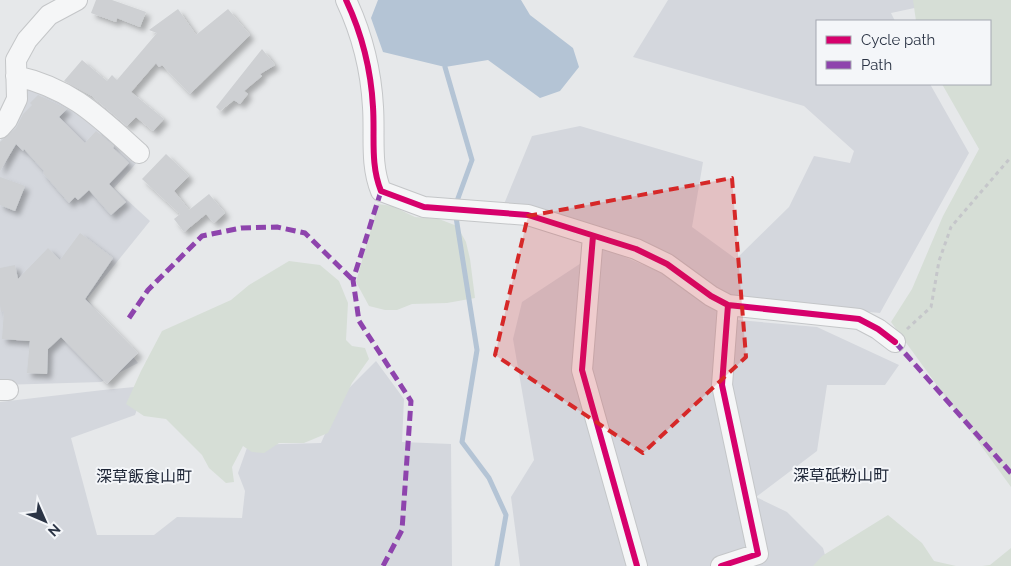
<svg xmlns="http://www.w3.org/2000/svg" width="1011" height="566" viewBox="0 0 1011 566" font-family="Raleway,'Noto Sans JP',sans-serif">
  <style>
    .built { fill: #d4d7dd }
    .green { fill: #d6ded6 }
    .water { fill: #b4c4d5 }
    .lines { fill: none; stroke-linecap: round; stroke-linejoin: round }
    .stream { stroke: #b4c4d5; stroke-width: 5 }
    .building { fill: #ced0d3; filter: url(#shadow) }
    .minor-casing { stroke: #c4c6c8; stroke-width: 22 }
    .path { stroke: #c5c6ca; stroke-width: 3; stroke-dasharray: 4 4; stroke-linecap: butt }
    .minor { stroke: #f5f6f7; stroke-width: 20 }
    .quiet { stroke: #8e44ad; stroke-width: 5; stroke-dasharray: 10 5; stroke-linecap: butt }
    .cycleway-casing { stroke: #f4f6f9; stroke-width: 9 }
    .cycleway { stroke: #d6006c; stroke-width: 6 }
    .marked { fill: #d62828; fill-opacity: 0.2; stroke: #d62828; stroke-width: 4; stroke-dasharray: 10 6; stroke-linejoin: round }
    .labels { text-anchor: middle; stroke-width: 4; stroke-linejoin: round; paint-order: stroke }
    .neighbourhood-label { font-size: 16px; fill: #1d2536; stroke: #f4f6f9 }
  </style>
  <defs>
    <filter id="shadow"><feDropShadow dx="4.5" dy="4.5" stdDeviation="2.5" flood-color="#0004"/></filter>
  </defs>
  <rect width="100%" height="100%" fill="#e6e8ea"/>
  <!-- built -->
  <path class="built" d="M668,0H952L891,13L895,21H817V84H930L969,153L880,313L729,299L504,204L532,136L580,126L703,162L692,227L736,259L789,207L814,156L850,163L854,151L804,106L633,57Z
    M28,87L54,93L140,159L114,188L150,221L87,299L138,363L101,382L0,385V141L20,113Z
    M604,248L662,273L738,320L817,327L899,365L885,385H827L817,451L756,497L787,512L823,548L828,566H520L511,497L534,460L513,339L522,302Z
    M376,361L404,399L402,442L451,444L452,566H0V402L103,390L145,386L135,415L71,438L97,535H154L177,517L242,518L245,491L238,473L248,445L321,443L342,395Z"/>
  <!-- green -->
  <path class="green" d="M913,0H1011V487L891,322L912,289L943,216L979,149L942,84H990V21H916Z
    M378,204L392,206L415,217L439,219L457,226L466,242L470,259L475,298L447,303L412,304L397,310H385L369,306L356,282Z
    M289,261L320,265L339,281L348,303L346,340L352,346L365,348L369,359L352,383L328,433L304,443H279L264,453L252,452L243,446L232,467L234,482L226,483L209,468L202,455L166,419L144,416L126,404L141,371L162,331L231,300L249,285Z
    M888,515L922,543L934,561L956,566H813L822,556Z
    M1011,548V566H982L990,565Z"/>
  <!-- water -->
  <path class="water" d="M378,0H521L530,15L573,48L579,67L560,91L540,98L488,60L445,67L383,52L371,18Z"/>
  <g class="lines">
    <!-- stream -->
    <path class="stream" d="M445,67L472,160L457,201
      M456,217L477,350L462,442L489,478L506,515L497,566"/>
  </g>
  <!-- building -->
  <path class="building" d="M96,0H112L146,12L140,27L117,18L116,22L91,13Z
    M178,9L196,35L228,9L250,35L190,94L162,65L159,67L156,63L131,92L164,119L153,131L136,117L127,126L92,96L64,81L82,60L107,81L112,75L117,80L157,33L149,30Z
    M262,49L275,65L260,74L262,76L244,91L248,94L240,104L234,100L220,111L216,107Z
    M38,95L67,109L59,117L85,143L96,131L114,146L113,148L129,163L109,184L126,202L111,215L89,190L78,200L75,197L69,203L43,173L44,171L24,149L23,151L16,144L0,171V142L16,128L23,114L32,105L30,103Z
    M166,154L189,176L174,191L189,210L209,194L225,213L214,223L206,214L184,232L174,219L180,214L142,179Z
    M0,177L25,186L15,211L0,205Z
    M80,233L113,258L85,299L138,353L107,384L61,337L48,349L47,374L27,373L30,341L2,339L4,311L1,312L0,305V268L15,265L18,279L48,248L60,260Z"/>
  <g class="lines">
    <!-- minor casing -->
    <g class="minor-casing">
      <path id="minor" d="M346,0C362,34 371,70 373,107C375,136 370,164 381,191L424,207L528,215L636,249L667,264L711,296L728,305L859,319L878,329L895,342
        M16,76C71,88 99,117 139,153
        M0,128L7,120L17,99L16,60L27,40L49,15L77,0
        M593,236L582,370L637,566
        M0,390H8
        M721,566L758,554L722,385L728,305"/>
    </g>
    <!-- path -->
    <path class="path" d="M907,329L931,307L939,261L951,227L1011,157"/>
    <!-- minor -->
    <use href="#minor" class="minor"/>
    <!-- quiet -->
    <path class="quiet" d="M381,191L353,280L359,321L411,401L402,530L383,566
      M129,318L148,290L202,236L241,228L277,227L305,233L353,280
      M895,342L1011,473"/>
    <!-- cycleway casing -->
    <g class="cycleway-casing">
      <path id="cycleway" d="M346,0C362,34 371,70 373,107C375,136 370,164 381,191L424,207L528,215L636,249L667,264L711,296L728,305L859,319L878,329L895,342
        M593,236L582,370L637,566
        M721,566L758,554L722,385L728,305"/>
    </g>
    <!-- cycleway -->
    <use href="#cycleway" class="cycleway"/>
  </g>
  <!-- marked area -->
  <path class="marked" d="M732,178L746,357L643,453L495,355L528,216Z"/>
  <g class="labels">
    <!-- neighbourhood labels -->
    <g class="neighbourhood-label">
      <text x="841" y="481">深草砥粉山町</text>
      <text x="144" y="482">深草飯食山町</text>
    </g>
  </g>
  <!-- legend -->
  <rect x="816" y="20" width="175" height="65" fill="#f4f6f9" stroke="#a4a8b1"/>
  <rect x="826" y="36" width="25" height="8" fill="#d6006c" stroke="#a4a8b1"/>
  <text x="861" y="45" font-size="15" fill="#2b3445">Cycle path</text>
  <rect x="826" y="61" width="25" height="8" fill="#8e44ad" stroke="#a4a8b1"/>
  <text x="861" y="70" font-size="15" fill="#2b3445">Path</text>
  <!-- north arrow -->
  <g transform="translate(45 521) rotate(135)" stroke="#f4f6f9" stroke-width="4" paint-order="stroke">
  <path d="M0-4L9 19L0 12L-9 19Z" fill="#2b3445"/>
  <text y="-8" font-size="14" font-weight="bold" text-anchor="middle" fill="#2b3445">N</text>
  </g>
</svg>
